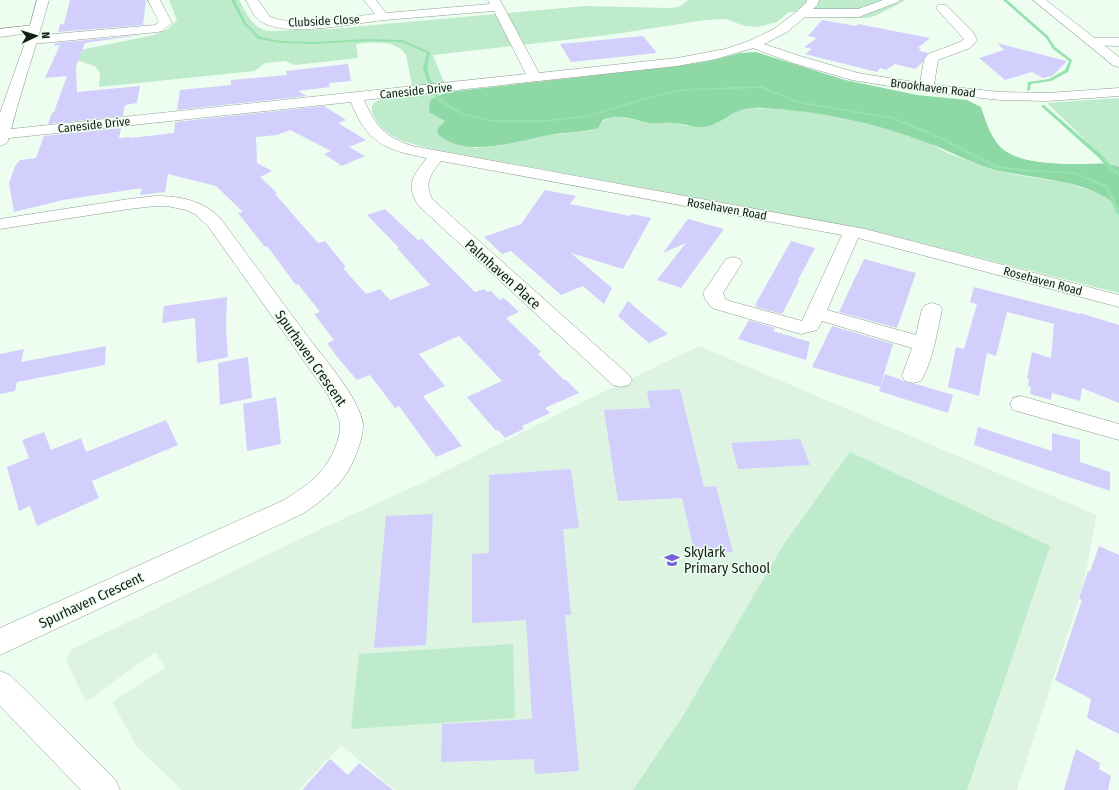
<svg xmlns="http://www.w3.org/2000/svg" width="1119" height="790" viewBox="0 0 1119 790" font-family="'Fira Sans Condensed',sans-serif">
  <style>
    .built { fill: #ddf4e3 }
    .green { fill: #beebcb }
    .forest { fill: #8dd8a5 }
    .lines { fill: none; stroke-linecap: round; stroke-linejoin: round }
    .stream { fill: #96e2ae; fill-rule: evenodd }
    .building { fill: #d3cffd }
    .minor-casing { stroke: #8c9b90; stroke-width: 1 }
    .tertiary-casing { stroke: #8c9b90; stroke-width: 1 }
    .secondary-casing { stroke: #8c9b90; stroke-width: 1 }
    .minor { fill: #fff; fill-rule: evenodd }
    .tertiary { fill: #fff; fill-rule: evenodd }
    .secondary { fill: #fff; fill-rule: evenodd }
    .labels { text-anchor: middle; stroke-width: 3; stroke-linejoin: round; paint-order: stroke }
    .far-street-label { font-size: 12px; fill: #151b16; stroke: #edfef1 }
    .street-label { font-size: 14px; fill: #151b16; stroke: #edfef1 }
    .poi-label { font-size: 14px; fill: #151b16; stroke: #edfef1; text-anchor: start }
  </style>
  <rect width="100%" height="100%" fill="#edfef1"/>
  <!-- built -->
  <path class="built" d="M699,346L1097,515L1085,576L1079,599L1017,790H395L341,745L299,790H182L137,747L112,702L165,668L155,652L86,702L66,661L70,650L323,528L426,481L572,407Z"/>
  <!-- green -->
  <path class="green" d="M169,0H239C248,15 251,28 270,31L330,29L585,6L669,8L679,7L688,0H906L877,15L868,18H849L819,12H789L777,22L757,27L745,26L725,19L706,20L608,35L433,55L448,92L430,100L435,115L441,117L445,121L438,128L475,148L498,146L549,135L589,131L609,117H620L651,123H672L688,126L716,124L737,111L751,108L792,110L837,116L883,128L926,142L950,154L991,169L1017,175L1063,182L1099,193L1108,198L1119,209V293L866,229L433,149C411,144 382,138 373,114C371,109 371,104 377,101C387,95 403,97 414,95L406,55C397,39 371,42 356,44L358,58L295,65L285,61L265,63L255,71L99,87L100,73L95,66L76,60L72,54L85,49L154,35L168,29L177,20Z
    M1119,98V167L1109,163L1047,103Z
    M850,452L1050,546L967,790H633L683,716L784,544Z
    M513,644L515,718L351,729L359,654Z"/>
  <!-- forest -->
  <path class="forest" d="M756,52L845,80L917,95L967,100L981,107C985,119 989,132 997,143C1012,165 1062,164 1086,164C1099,164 1107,162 1119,167V209C1096,179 1028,179 992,169C969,162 948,150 925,142C873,122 818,111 763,108C755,107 744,108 736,112C724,118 715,127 701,127C691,127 681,123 671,123C664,122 657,124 650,123C637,121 621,114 608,118C602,119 601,123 598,128C582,133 566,132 549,135C517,141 464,160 437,133L438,128L445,121L429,112L430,100L448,92L678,66L710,61L740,53Z"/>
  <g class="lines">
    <!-- stream -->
    <path class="stream" d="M231,0H235L246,23L260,37L281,41L316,42L367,39L402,40L430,52L427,68L430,78L439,98L463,113L493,120H545L587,115L647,97L681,89L762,86L798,101L893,117L940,136L998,166L1034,170L1075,172L1109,186L1119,209V215L1117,214L1105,188L1074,174L1034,172L995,168L938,138L891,119L797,103L761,88L681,91L649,99L587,117L545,122H493L461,115L436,100L426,78L423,68L427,53L401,42L367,41L316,44L281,43L258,39L243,23Z
      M1003,0H1007L1048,36L1055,47L1072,60L1068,72L1051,81L1031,84L1030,90L1027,91L1028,82L1049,79L1065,70L1069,61L1053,49L1046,38Z
      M1042,105H1044L1103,156L1113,168L1119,173V176L1109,170L1099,158L1042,107Z"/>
  </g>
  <!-- building -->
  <path class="building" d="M70,0H146L143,25L58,32L60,24H64Z
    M822,20L856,26L858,24L930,38L918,48L921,49L919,51L928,53L922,63L915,69L895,64L886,70L880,68L877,72L805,54L812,49L804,47L817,38L808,36Z
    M141,35L85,43L76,67L77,92L140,86L137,103L125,105L123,116L48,124L52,113L54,112L67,76L45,78L60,45L54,46L55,43Z
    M643,36L657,53L571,62L560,44Z
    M997,43L1067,61L1052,76L1043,78L1032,72L1005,80L979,58L1004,50Z
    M348,64L351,81L329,83L330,87L298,91L307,96L177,110L180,90L231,85V80L287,75L286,71Z
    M324,106L346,120L338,123L366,140L349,147L365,156L342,166L324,154L331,151L290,130L277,135L256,137L257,163L272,171L260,177L277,193L275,194L318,243L325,241L346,267L343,268L366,294L380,289L390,300L430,285L397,248H399L367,215L385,209L418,240L422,239L475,292L484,289L488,292L491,291L500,300L504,298L519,312L506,318L541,352L538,354L564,380H566L579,393L545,408L550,413L522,426L524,429L505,438L498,430L496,431L467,397L502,381L459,336L419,354L445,386L423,396L462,446L436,457L399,406L395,408L370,375L357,380L338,358L327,343L334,340L314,314L320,312L298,284L296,285L267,246L265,247L238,213L243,212L216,186L168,174L165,192L140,195L142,188L63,200L14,212L9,183L15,166L20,160L36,158L44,136L121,128L119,138L131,137V138L174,133L175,122Z
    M545,190L576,196L570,204L630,216L632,214L651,218L623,269L571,253L612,288L604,304L583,286L561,295L511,251L502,254L484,237L521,224Z
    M688,219L724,229L681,288L657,280L686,243L663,253Z
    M791,241L815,248L798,280L799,281L782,314L756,307L757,306L755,305Z
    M864,259L916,273L897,328L839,312Z
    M974,287L1080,314V313L1119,325V403L1082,388L1080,401L1052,393L1051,400L1030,394L1031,387L1028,386L1029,379H1027L1032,352L1051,358L1054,324L1007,312L996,356L987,353L979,396L948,387L956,347L964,349L977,304L970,302Z
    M227,297L226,327L228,357L197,363L195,318L162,323L164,306Z
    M628,301L643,314L668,334L649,343L637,333L618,316Z
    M749,320L775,328L773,331L810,342L806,360L738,339Z
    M832,326L893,344L880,387L812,367Z
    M106,346L105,365L17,382L15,391L0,394V354L24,349L21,362Z
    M248,357L252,398L220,405L218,363Z
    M885,374L902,380L905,382L916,384L953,395L948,413L879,391Z
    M680,389L704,487L716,486L733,552L695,554L682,498L618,501L604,410L650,408L647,391Z
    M276,397L281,444L247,451L243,404Z
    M166,420L178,445L92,481L99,498L37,526L30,506L19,511L7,467L29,458L22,440L44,432L51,450L81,438L86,452Z
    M978,427L1052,451V433L1080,440V462L1110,472V491L974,445Z
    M800,439L810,465L738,469L731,443Z
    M571,469L579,528L563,529L571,615H565L579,771L535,774L534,759L441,762L442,724L532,719L526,620L472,623V554L489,553V475Z
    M433,514L426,645L374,648L386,516Z
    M1099,546L1119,555V734L1087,718L1091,699L1055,680L1082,600L1079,599L1088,571L1090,572Z
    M1076,749L1100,763L1099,769L1111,776L1108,790H1064Z
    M330,759L348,775L359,763L393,790H302Z"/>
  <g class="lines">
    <!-- minor casing -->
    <g class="minor-casing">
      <path id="minor" d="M148,0H160L172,23L162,31L158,32L32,44L28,43L26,40L28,37L32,36L155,25L159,22Z
        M246,0H258L270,17C301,28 343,18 375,14L364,0H376L386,13L490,4L488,0H500L539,73L677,58L725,49L749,41L774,29L795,13L806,3L807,0H819L818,4L813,9H858L883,0H900L898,2L859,17H805L787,32L764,44L803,57L858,73L920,83L924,60L928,54L960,42L964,39L936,8L938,5H946L973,32L977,40L970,48L938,60L934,85L1000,92L1047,93L1119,88V96L1047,101L1000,100L926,92L852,80L793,63L753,48L716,59L677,66L364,100C376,127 384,136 412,146L865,229L1119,295V307L858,238L827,310L916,335L922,309L925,305L932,303L939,305L942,309C937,333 933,360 921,381L913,383L905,381L902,376L912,348L822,321L817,330L801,334L712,308L705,299L703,293L726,259L733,257L740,259L742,263L723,293L726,300L802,321L842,235L441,161C431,173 424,183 432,199L629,375L632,380L629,385L621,387L613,385L419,206C405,186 413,175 427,158C385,150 367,143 351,102L0,139V131L2,130L526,74L494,11C457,14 421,17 385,20C354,23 288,38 262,22C254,18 250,7 246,0Z
        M34,25L38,26L40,29L38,32L0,37V29Z
        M1092,38H1119V46L1088,45L1086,42L1088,39Z
        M155,196C180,196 202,200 220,218C249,257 277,295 305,333C321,355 361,399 363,425C363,435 360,443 357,452C346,482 328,497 302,514L0,655V628L284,500C308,485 324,474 335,448C338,440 341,432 340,424C338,413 332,404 328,395L208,226L195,214L186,210L167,206H155L129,209L0,229V219L129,199Z
        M1021,396L1119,424V440L1013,410L1010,404L1013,398Z"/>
    </g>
    <!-- tertiary casing -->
    <g class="tertiary-casing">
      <path id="tertiary" d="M37,0H49C36,47 20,93 8,141L5,144L0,146V113L26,40Z
        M0,671L10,675L115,779L120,790H81L0,706Z"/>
    </g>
    <!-- secondary casing -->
    <g class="secondary-casing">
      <path id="secondary" d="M1033,0H1046L1119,57V67L1114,66Z"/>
    </g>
    <!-- minor -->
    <use href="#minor" class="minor"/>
    <!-- tertiary -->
    <use href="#tertiary" class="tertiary"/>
    <!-- secondary -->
    <use href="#secondary" class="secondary"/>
  </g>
  <!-- icons -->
  <defs>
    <g id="school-bare" transform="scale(1.2)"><path d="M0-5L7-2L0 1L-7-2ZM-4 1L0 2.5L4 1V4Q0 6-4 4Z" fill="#7960da" stroke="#edfef1" stroke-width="2.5" paint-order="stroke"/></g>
  </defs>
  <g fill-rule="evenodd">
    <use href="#school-bare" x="672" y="560"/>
  </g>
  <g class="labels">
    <!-- far-street labels -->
    <g class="far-street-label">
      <text transform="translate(324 21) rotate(-3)" y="4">Clubside Close</text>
      <text transform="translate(933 88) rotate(7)" y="4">Brookhaven Road</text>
      <text transform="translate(416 91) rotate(-6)" y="4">Caneside Drive</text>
      <text transform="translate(94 125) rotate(-6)" y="4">Caneside Drive</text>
      <text transform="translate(727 209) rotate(10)" y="4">Rosehaven Road</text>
      <text transform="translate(1043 281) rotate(15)" y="4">Rosehaven Road</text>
    </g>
    <!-- street labels -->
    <g class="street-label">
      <text transform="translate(503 274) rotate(42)" y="5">Palmhaven Place</text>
      <text transform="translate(311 358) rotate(55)" y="5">Spurhaven Crescent</text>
      <text transform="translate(91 600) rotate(-25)" y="5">Spurhaven Crescent</text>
    </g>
    <!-- poi labels -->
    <g class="poi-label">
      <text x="684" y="557">Skylark<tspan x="684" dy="16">Primary School</tspan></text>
    </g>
  </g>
  <!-- north arrow -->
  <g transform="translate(36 36) rotate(86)" stroke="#edfef1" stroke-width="3" paint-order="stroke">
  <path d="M0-3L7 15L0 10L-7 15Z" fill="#151b16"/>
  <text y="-6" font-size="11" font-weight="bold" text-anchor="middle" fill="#151b16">N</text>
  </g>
</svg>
